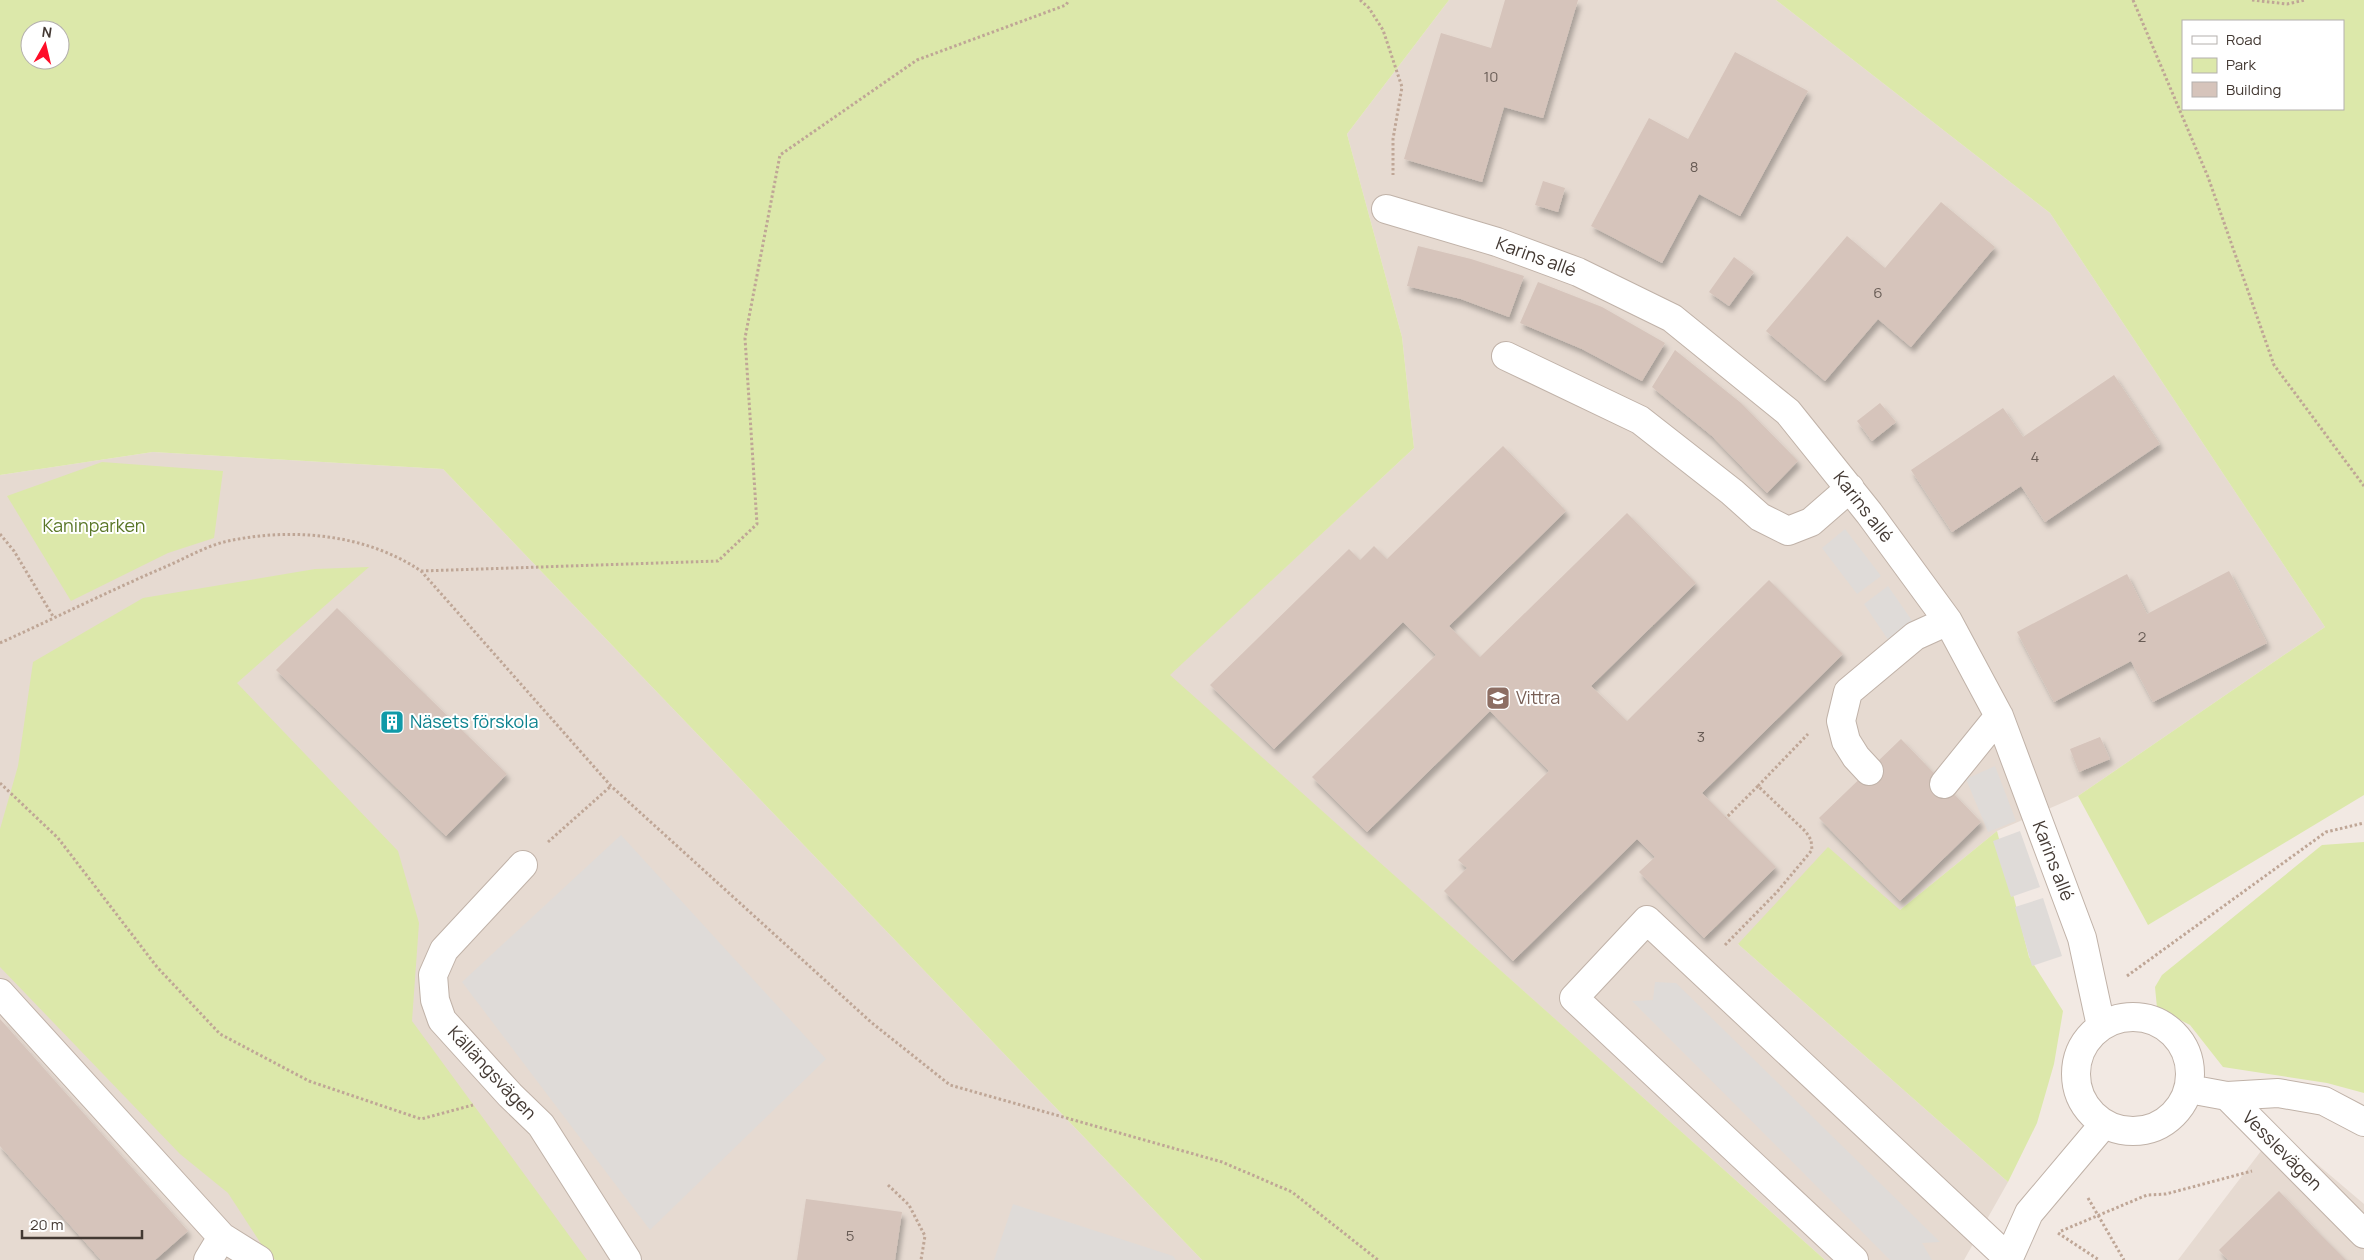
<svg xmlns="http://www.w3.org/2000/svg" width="2364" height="1260" viewBox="0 0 2364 1260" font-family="Manrope,sans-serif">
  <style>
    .residential { fill: #e6dad1 }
    .green { fill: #dce8aa; fill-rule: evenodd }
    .parking { fill: #dfdbd8 }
    .building { fill: #d6c4bb; filter: url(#shadow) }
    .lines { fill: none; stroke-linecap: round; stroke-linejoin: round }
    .minor-casing { stroke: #c0b2a8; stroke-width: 30 }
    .path { stroke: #bfa696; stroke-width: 3; stroke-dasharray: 2.5 2.5; stroke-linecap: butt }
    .minor { stroke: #fff; stroke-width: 28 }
    .labels { text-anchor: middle; stroke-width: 4; stroke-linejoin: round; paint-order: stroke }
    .number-label { font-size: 15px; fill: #685c55 }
    .street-label { font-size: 18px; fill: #433933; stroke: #fff }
    .park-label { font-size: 18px; fill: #597626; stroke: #fff }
    .education-label { font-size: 18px; fill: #785e54; stroke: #fff; text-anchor: start }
    .culture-label { font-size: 18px; fill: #0d838f; stroke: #fff; text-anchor: start }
  </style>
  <defs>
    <filter id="shadow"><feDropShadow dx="3" dy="5.5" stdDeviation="2.5" flood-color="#0004"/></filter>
  </defs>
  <rect width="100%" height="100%" fill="#f2e9e3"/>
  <!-- residential -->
  <path class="residential" d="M1449,0H1776L2050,213L2325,627L2078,796L1997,831L1900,910L1738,944L2008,1182L1964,1260H1825L1169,675L1414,448L1402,337L1347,134Z
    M153,452L443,469L1202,1260H0V475Z
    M2277,1130L2364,1204V1260H2178Z"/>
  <!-- green -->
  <path class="green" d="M0,0H1449L1347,134L1402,337L1414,448L1170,675L1825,1260H1202L443,469L153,452L0,475ZM30,30H60V60H30Z
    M1776,0H2364V795L2148,925L2078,796L2325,627L2050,213ZM2343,21V109H2183V21Z
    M102,462L223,471L214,538L168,553L71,601L7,496Z
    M369,567L237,683L398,851L419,923L412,1021L587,1260H276L269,1256L228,1193L180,1154L0,967V829L18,766L33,662L143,598L315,569Z
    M1997,831L2029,957L2063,1011L2054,1064L2037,1123L2008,1182L1738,944L1828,847L1900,910Z
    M2364,842V1093L2327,1083L2223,1067L2190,1025L2157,1008L2155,987L2162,975L2322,845Z"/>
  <!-- parking -->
  <path class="parking" d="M1845,529L1881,576L1857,594L1822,548Z
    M1888,586L1922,635L1897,653L1864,604Z
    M1995,766L2016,821L1988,832L1966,779Z
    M2020,831L2040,887L2011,897L1993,841Z
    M621,835L826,1059L650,1230L462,982Z
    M2043,898L2062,956L2032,966L2015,907Z
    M1655,982L1676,983L1940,1242L1922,1243L1932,1260H1890L1632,1001L1653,1000Z
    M1013,1204L1173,1256L1176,1260H994Z"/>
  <!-- building -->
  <path class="building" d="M1505,0H1578L1543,118L1504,107L1482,182L1404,159L1441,33L1491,48Z
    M1735,52L1808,91L1740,216L1699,194L1662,263L1591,226L1649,118L1688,139Z
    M1543,181L1565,188L1558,212L1535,205Z
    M1941,202L1995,247L1911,347L1878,319L1825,381L1766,331L1847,236L1885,268Z
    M1418,246L1471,259L1524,276L1509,317L1461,299L1407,286Z
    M1734,257L1754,272L1729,306L1709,292Z
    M1538,282L1602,307L1665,343L1642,381L1582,349L1520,323Z
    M1675,350L1741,403L1798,461L1767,493L1712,436L1652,387Z
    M2114,375L2160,444L2045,522L2021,486L1952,532L1911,470L2003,408L2023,437Z
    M1880,403L1896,422L1872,441L1857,421Z
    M1503,446L1566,511L1449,626L1480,657L1627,513L1696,583L1591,686L1627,721L1769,580L1843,654L1702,793L1776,867L1704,938L1639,872L1655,857L1637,839L1513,961L1444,891L1467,868L1458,860L1549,771L1490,711L1367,832L1312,777L1436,655L1403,622L1274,749L1210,685L1349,549L1360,560L1374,546L1387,559Z
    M2229,571L2267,643L2153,702L2131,661L2054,702L2017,632L2127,574L2147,614Z
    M337,608L507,774L446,836L276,670Z
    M2100,737L2110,759L2079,772L2070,749Z
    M1901,739L1981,822L1900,901L1819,818Z
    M0,1019L188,1231L155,1260H101L0,1146Z
    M2279,1191L2317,1231L2346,1260H2228L2219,1250Z
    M806,1199L902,1212L895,1260H797Z"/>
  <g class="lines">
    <!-- minor casing -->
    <g class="minor-casing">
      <path id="minor" d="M1386,209L1497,242L1578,272L1672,318L1788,412L1869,513L1948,621L1999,716L2082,938L2101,1026
        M1506,356L1640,420L1732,492L1760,517L1788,531L1811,522L1850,488
        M1869,771L1856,757L1846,741L1841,721L1848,692L1915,636L1948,621
        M1944,784L1999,716
        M523,865L444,950L433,975L435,1000L442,1020L510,1095L541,1125L627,1260
        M0,993L222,1237L259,1260
        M2076 1074a57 57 0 1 1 114 0a57 57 0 1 1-114 0Z
        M2189,1089L2227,1096L2364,1234
        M2227,1096L2278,1093L2324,1101L2364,1122
        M208,1260L222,1237
        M1854,1260L1574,998L1647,920L2009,1259
        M2008,1260L2029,1213L2104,1124"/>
    </g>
    <!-- path -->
    <path class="path" d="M1360,0L1369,8L1383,30L1402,87L1393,139V175
      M2133,0L2208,177L2274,365L2364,486
      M2252,0L2287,4L2305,0
      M0,534L14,551L54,618
      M421,571L718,561L757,524L745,338L780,155L917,60L1066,5L1069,0
      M0,643C55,618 109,591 165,567C184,559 204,547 224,542C288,527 365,533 421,571L611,786L872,1023L950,1085L1222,1162L1292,1192L1378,1260
      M0,783L58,838L157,967L220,1034L309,1081L421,1119L473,1105
      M1758,786L1808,734
      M548,842L611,786
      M1725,945L1777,892L1812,850L1811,840L1806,832L1758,786L1726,818
      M2127,976L2326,832L2364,823
      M888,1185L909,1205L925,1236L921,1260
      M2088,1198L2124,1260
      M2061,1231L2147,1195L2166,1194L2252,1171
      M2058,1233L2099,1260"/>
    <!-- minor -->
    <use href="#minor" class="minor"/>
  </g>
  <!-- icons -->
  <defs>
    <g id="school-square" transform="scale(1.25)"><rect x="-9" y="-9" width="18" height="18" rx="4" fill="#8d6e63" stroke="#fff"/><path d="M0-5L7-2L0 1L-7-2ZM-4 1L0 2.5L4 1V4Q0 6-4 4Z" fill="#fff"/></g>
    <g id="building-square" transform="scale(1.25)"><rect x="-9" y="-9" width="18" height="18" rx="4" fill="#0f9aa8" stroke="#fff"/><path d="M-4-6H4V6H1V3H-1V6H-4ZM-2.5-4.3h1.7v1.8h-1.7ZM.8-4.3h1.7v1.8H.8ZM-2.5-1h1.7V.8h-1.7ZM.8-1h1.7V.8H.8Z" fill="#fff"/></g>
  </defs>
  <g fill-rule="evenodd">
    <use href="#school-square" x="1498" y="698"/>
    <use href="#building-square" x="392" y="722"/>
  </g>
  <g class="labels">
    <!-- number labels -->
    <g class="number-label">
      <text x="1491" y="82">10</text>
      <text x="1694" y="172">8</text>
      <text x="1878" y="298">6</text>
      <text x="2035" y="462">4</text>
      <text x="2142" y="642">2</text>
      <text x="1701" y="742">3</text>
      <text x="850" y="1241">5</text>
    </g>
    <!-- street labels -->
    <g class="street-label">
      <text transform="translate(1536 257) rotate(20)" y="6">Karins allé</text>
      <text transform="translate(1863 507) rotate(52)" y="6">Karins allé</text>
      <text transform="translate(2053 861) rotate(69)" y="6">Karins allé</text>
      <text transform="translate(492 1073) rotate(47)" y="6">Källängsvägen</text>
      <text transform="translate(2282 1151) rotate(45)" y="6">Vesslevägen</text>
    </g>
    <!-- park labels -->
    <g class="park-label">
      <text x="94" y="532">Kaninparken</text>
    </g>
    <!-- education labels -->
    <g class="education-label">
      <text x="1516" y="704">Vittra</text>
    </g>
    <!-- culture labels -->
    <g class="culture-label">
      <text x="410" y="728">Näsets förskola</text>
    </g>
  </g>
  <!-- legend -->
  <rect x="2182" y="20" width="162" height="90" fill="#ffffff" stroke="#b4b0ad"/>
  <rect x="2192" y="36" width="25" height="8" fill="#ffffff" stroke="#b4b0ad"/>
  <text x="2226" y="45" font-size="15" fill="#433933">Road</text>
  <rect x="2192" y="58" width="25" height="15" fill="#dce8aa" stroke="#b4b0ad"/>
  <text x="2226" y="70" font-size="15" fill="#433933">Park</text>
  <rect x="2192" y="82" width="25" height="15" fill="#d6c4bb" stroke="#b4b0ad"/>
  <text x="2226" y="95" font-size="15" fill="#433933">Building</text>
  <!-- north arrow -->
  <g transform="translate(45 45) rotate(8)"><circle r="24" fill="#ffffff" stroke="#b4b0ad"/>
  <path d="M0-4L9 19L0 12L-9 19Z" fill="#fe0d28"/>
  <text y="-8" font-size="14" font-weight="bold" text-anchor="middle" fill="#433933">N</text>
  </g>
  <!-- scale -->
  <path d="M22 1230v8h120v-8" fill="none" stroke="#433933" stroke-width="2.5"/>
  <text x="30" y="1230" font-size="15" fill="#433933" stroke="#ffffff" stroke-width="4" paint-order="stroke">20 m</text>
</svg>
